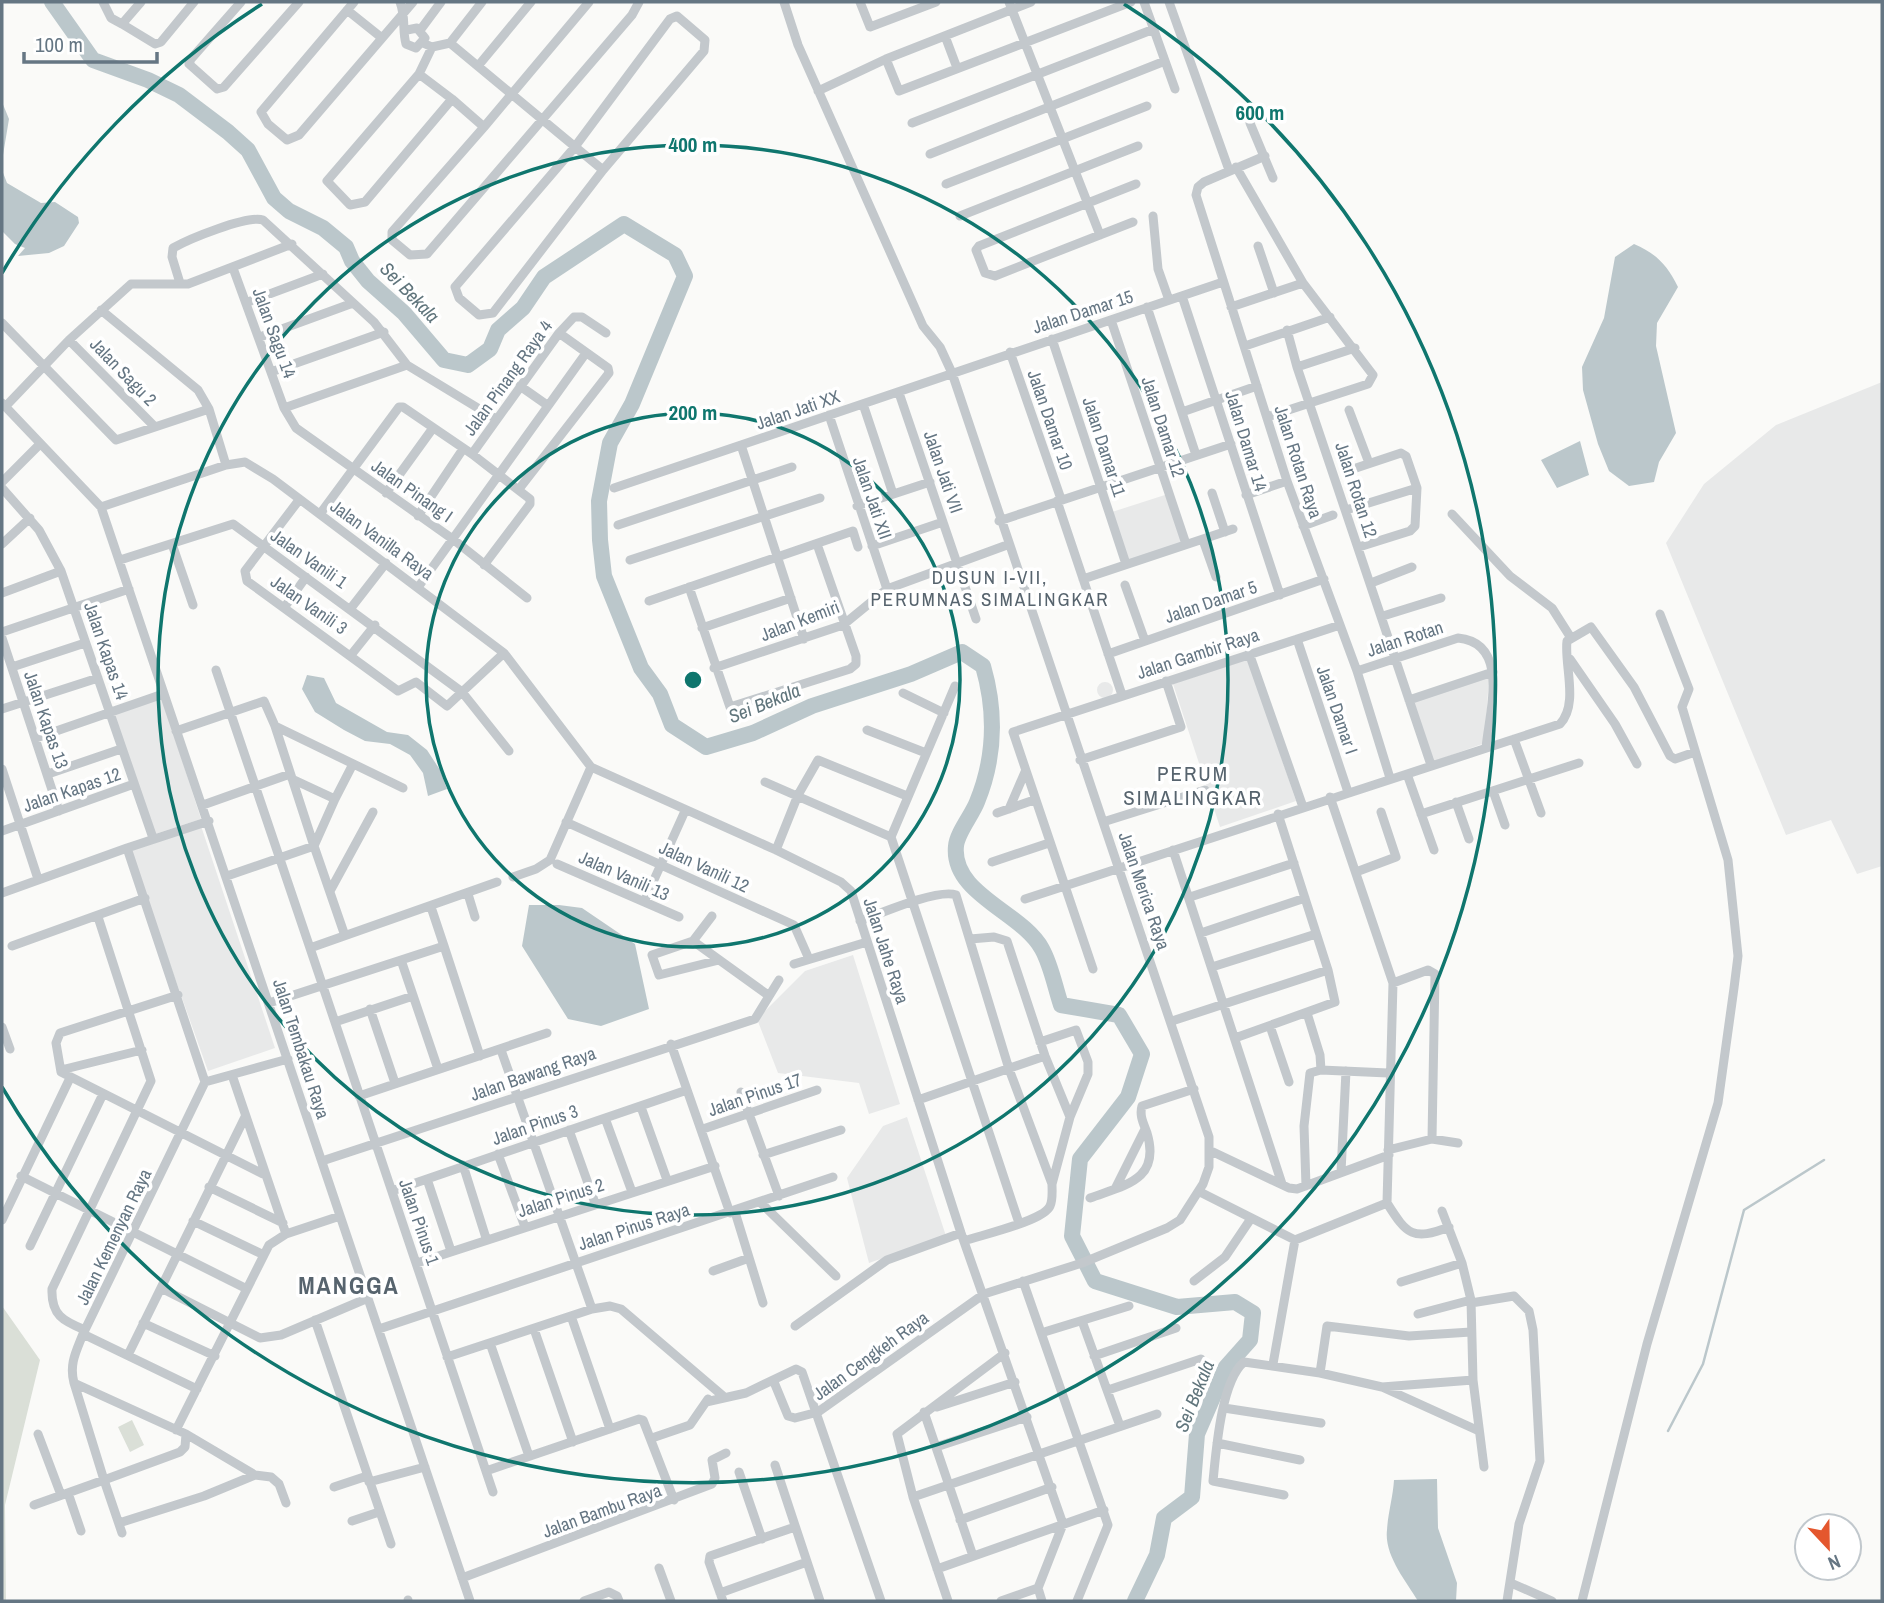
<svg xmlns="http://www.w3.org/2000/svg" width="1884" height="1603" viewBox="0 0 1884 1603" font-family="'Archivo Narrow',sans-serif">
  <style>
    .built { fill: #e8e9e9 }
    .green { fill: #dadfd7 }
    .water { fill: #bbc7cb }
    .lines { fill: none; stroke-linecap: round; stroke-linejoin: round }
    .stream { stroke: #bbc7cb; stroke-width: 2.5 }
    .river { stroke: #bbc7cb; stroke-width: 16 }
    .minor { stroke: #c3c8cc; stroke-width: 9 }
    .ring { fill: none; stroke: #0f766e; stroke-width: 3.5 }
    .labels { text-anchor: middle; stroke-width: 7; stroke-linejoin: round; paint-order: stroke }
    .street-label { font-size: 18px; fill: #657683; stroke: #fff }
    .water-label { font-size: 19px; font-style: italic; fill: #60757c; stroke: #fff }
    .neighbourhood-label { font-size: 19px; letter-spacing: 2px; fill: #57646e; stroke: #fff }
    .quarter-label { font-size: 21px; letter-spacing: 2px; fill: #57646e; stroke: #fff }
    .district-label { font-size: 24px; font-weight: bold; letter-spacing: 2px; fill: #57646e; stroke: #fff }
    .centre { fill: #0f766e; stroke: #fff; stroke-width: 3.5 }
    .ring-label { font-size: 21px; text-anchor: middle; font-weight: bold; fill: #0f766e; stroke: #fff; stroke-width: 7; stroke-linejoin: round; paint-order: stroke }
  </style>
  <rect width="100%" height="100%" fill="#fafaf8"/>
  <!-- built -->
  <path class="built" d="M1882,382V866L1857,874L1831,820L1786,835L1666,543L1704,484L1776,425Z
    M1168,494L1183,542L1128,560L1112,512Z
    M1248,659L1296,801L1220,827L1173,684Z
    M1489,675L1485,743L1432,762L1411,702Z
    M1097 690a8 8 0 1 1 16 0a8 8 0 1 1-16 0Z
    M162,698L201,819L152,835L113,714Z
    M201,826L275,1048L208,1071L129,849Z
    M853,955L900,1104L869,1114L859,1083L778,1073L757,1019L805,971Z
    M907,1117L946,1236L869,1263L847,1178L883,1126Z"/>
  <!-- green -->
  <path class="green" d="M2,1306L40,1360L5,1505L6,1601H2Z
    M132,1420L144,1445L130,1452L118,1427Z"/>
  <!-- water -->
  <path class="water" d="M2,102L9,119L2,161Z
    M2,170L7,183L41,203L55,202L78,217L79,223L64,246L49,253L18,256L25,248L15,244L2,231Z
    M1634,244C1657,254 1667,265 1678,287L1657,323L1656,346L1676,433L1659,462L1654,482L1629,486L1609,471L1598,444L1583,390L1582,367L1604,318L1615,257Z
    M1580,441L1589,475L1557,488L1541,460Z
    M307,675L324,678L336,703L387,732L408,735L427,750L440,770L447,789L428,796L423,773L410,755L390,744L365,741L344,730L315,712L302,689Z
    M559,905L582,908L635,944L649,1009L601,1026L568,1019L522,946L529,905Z
    M1437,1479L1438,1528L1457,1583L1456,1601H1418C1406,1581 1384,1555 1387,1530C1388,1513 1393,1497 1394,1480Z"/>
  <g class="lines">
    <!-- stream -->
    <path class="stream" d="M1668,1431L1703,1364L1744,1210L1824,1160"/>
    <!-- river -->
    <path class="river" d="M52,2L93,60L148,80L179,95L228,132L248,150L274,198L289,211L323,228L346,247L352,261L368,281L404,313L444,360L468,365L490,349L498,330L523,308L544,277L624,224L675,255L685,276L632,404L610,443L599,501L600,540L604,576L641,668L660,694L672,725L706,747L753,733L812,706L911,674L962,652L983,666C996,711 995,758 977,802C972,815 957,833 956,846C951,894 1022,912 1042,949C1051,965 1055,987 1061,1005L1119,1015L1142,1054L1128,1097L1080,1159L1072,1236L1095,1281L1177,1307L1235,1302L1253,1313L1250,1340L1226,1367L1197,1434L1192,1497L1164,1518L1157,1555L1135,1601"/>
    <!-- minor -->
    <path class="minor" d="M103,2L111,18L122,24L141,2
      M241,2L191,59L189,64L217,89L224,87L299,2
      M354,2L261,112L268,124L287,140L299,135L413,2
      M400,2C406,17 402,30 406,44L416,48L425,38L417,28L407,30
      M860,2L870,27L936,2
      M1009,2L1100,235
      M1144,2L1175,89
      M1169,2L1229,170
      M347,10L382,38
      M122,24L155,44L161,42L194,2
      M421,29L441,2
      M945,36L957,68
      M423,43L432,47L450,43L603,170L704,51L705,40L677,16L670,19L574,148L455,287L459,298L479,315L493,313L603,170
      M450,43L482,2
      M886,59L899,91L1131,2
      M478,66L531,2
      M419,74L452,99L365,202L350,205L327,181L419,74L432,47
      M818,91L886,59L1031,2
      M452,99L484,127L589,2
      M912,123L1154,29
      M1250,123L1273,178
      M484,127L392,232V240L410,255L427,254L632,15L639,2
      M930,154L1165,61
      M1265,156L1204,182L1198,187L1196,195L1287,481L1357,671L1390,778
      M1236,167L1303,283L1373,375L1368,384L1267,417
      M946,184L1147,106
      M960,216L1138,146
      M1153,216L1158,269L1169,300
      M1133,222L995,276L985,273L976,250L979,246L1136,184
      M1258,246L1274,293
      M233,268L284,408L296,428L454,540L527,598
      M180,283L172,257L173,248C189,239 247,215 263,220L374,322L407,365L496,419
      M1182,296L1280,595
      M248,302L323,274
      M1147,307L1196,455
      M1231,307L1303,283
      M101,310L198,390L209,409L226,465
      M1111,320L1186,544
      M2,323L116,440L209,409
      M1287,330L1297,367L1431,765
      M260,337L353,303
      M1052,339L1126,564
      M69,340L154,426
      M1245,346L1330,317
      M1010,352L1061,499
      M1297,367L1355,348
      M271,372L384,332
      M520,386L547,405
      M899,393L976,619
      M2,403L101,507L470,1601
      M863,404L893,494
      M5,407L69,340L131,284H188L292,244
      M284,408L407,365
      M1349,410L1369,463
      M1182,412L1257,386
      M829,415L887,589
      M741,445L804,639
      M472,454L559,333L574,317H582L606,333
      M1350,470L1401,453L1406,456L1417,488L1415,526L1410,531L1359,547
      M2,482L40,444
      M2,488L39,530L61,571L153,838
      M614,488L1223,282
      M519,489L609,373L608,368L559,333
      M386,493L433,428
      M1212,493L1225,532
      M1246,495L1287,481
      M299,500L245,571L247,581L398,691L416,682L447,706L504,653
      M1057,501L1122,695
      M857,506L930,482
      M101,507L226,465L245,462L273,479L504,653L591,767L776,850L841,882L851,891L961,1233L1063,1524L1038,1588L1001,1601
      M1346,510L1417,488
      M320,514L399,407H403L472,454L530,499V504L484,565
      M1452,514L1510,576L1552,608L1571,638
      M418,516L463,449
      M999,521L1231,444
      M618,525L792,467
      M1303,526L1333,515
      M1203,540L1216,577
      M2,544L30,518
      M172,544L193,605
      M872,546L943,522
      M120,560L233,524L462,692L509,751
      M630,560L820,498
      M1083,579L1233,529
      M1371,583L1412,567
      M1125,585L1145,641
      M419,586L586,353
      M689,587L730,707L850,669L856,664V656L817,544
      M2,593L61,571
      M649,601L853,531L858,547
      M284,608L306,577
      M351,608L386,563
      M1383,616L1441,598
      M702,628L791,598
      M2,632L129,589
      M2,638L59,811
      M1297,639L1348,792
      M1249,653L1303,807
      M1108,654L1324,579
      M351,655L375,625
      M1570,659L1615,724L1637,764
      M12,667L85,643
      M714,668L843,625L887,589L1007,545
      M216,670L310,948
      M1357,671L1458,638C1511,643 1489,713 1486,748
      M903,693L944,713
      M1409,700L1493,672
      M2,709L98,678
      M867,730L926,753
      M176,731L264,701L275,726L403,788
      M36,738L163,694
      M1514,739L1541,813
      M1080,760L1181,727L1166,681
      M2,769L38,879
      M48,774L121,749
      M1407,774L1434,850
      M292,779L335,799L353,764
      M765,782L891,837L1019,1223
      M1493,791L1505,825
      M335,799L314,846L344,933
      M1456,802L1469,839
      M203,805L290,774
      M1009,809L1025,772
      M997,813L1034,800
      M1421,814L1579,763
      M566,822L794,925L809,959
      M1103,822L1205,790
      M2,831L134,784
      M891,837L955,686
      M127,848L209,821
      M776,850L798,795L818,760L907,796
      M1173,850L1282,1184
      M992,862L1049,843
      M557,864L679,917
      M1356,872L1396,857L1381,812
      M227,876L314,846L275,726
      M513,877L536,869L550,860L591,767
      M330,891L373,812
      M2,893L127,848L205,1082
      M468,894L475,917
      M1190,897L1294,863
      M1025,899L1560,724C1579,704 1564,665 1567,641L1591,627L1634,687L1670,756L1675,759L1695,752
      M644,902L685,811
      M431,907L444,946
      M712,916L693,941L768,995
      M860,921C879,914 939,888 956,895L1009,1069L1052,1184C1052,1191 1053,1200 1050,1206C1044,1221 981,1235 964,1241
      M1201,933L1305,898
      M970,939L994,937L1007,941L1045,1056L1070,1117
      M693,941L652,955L659,975L719,960
      M12,946L145,898
      M401,960L438,1069
      M794,964L867,942
      M1212,967L1316,934
      M1093,969L1013,732L1340,625
      M1393,983L1428,970L1435,974L1432,1139
      M178,995L60,1033L56,1043L61,1072L263,1174
      M269,1003L444,946L480,1056
      M370,1009L395,1083
      M1307,1013L1320,1055L1321,1070
      M1172,1021L1328,970
      M335,1022L413,996
      M1270,1026L1289,1082
      M2,1027L10,1049
      M1235,1038L1335,1002L1328,970L1278,814
      M1040,1042L1076,1030L1088,1062V1074L1070,1117L1052,1184
      M671,1044L730,1213
      M501,1050L592,1309L610,1306L621,1309L723,1396
      M61,1070L142,1050
      M232,1075L286,1234
      M741,1092L779,1196
      M359,1096L547,1033
      M918,1100L1045,1056
      M641,1107L667,1180
      M605,1118L632,1192
      M703,1129L817,1090
      M569,1130L595,1203
      M1388,1150L1432,1139L1458,1143
      M1211,1151L1289,1188L1297,1189L1389,1155
      M498,1154L525,1227
      M763,1155L841,1130
      M322,1161L755,1019L779,980
      M463,1165L486,1238
      M1341,1172L1346,1071
      M21,1176L247,1289
      M427,1179L451,1251
      M1306,1186L1304,1126L1310,1073L1321,1070L1388,1073
      M209,1187L283,1223
      M1115,1189L1145,1129
      M392,1191L687,1090
      M1200,1192L1295,1240L1387,1203L1393,983L1330,797
      M1090,1198C1125,1185 1161,1180 1147,1133C1144,1124 1139,1116 1142,1106L1194,1089
      M761,1203L836,1276
      M1387,1203C1407,1235 1413,1241 1449,1227
      M1442,1211L1462,1263L1471,1300L1473,1380L1484,1467
      M735,1212L763,1303
      M2,1220L70,1078
      M193,1221L264,1255
      M30,1246L103,1094
      M417,1263L715,1166
      M713,1271L749,1258
      M1023,1281L1108,1525L1077,1601
      M1194,1281L1225,1257L1250,1220
      M1401,1282L1462,1263
      M161,1288L260,1338L281,1335L368,1298
      M1471,1303L1514,1296L1529,1311L1533,1330L1540,1461L1519,1524L1507,1601
      M1418,1314L1471,1300
      M571,1316L610,1429
      M315,1320L391,1544
      M1082,1321L1120,1426
      M143,1323L215,1356
      M795,1326L887,1260L961,1233
      M379,1329L833,1177
      M534,1329L573,1442
      M85,1330C63,1321 51,1315 52,1289L151,1081L98,917
      M1041,1333L1129,1306
      M83,1334L197,1389
      M490,1343L529,1456
      M128,1355L245,1117
      M1094,1356L1176,1328
      M447,1357L592,1309
      M1273,1364L1295,1240
      M1320,1373L1327,1326L1409,1336L1471,1332
      M774,1382L788,1416L795,1418L818,1412L984,1294L1082,1263L1167,1228L1180,1220L1203,1184L1209,1167V1137L952,373L940,347L923,326L798,45L784,2
      M74,1383L104,1480L180,1452L185,1447L186,1434
      M1382,1387L1479,1431
      M1108,1390L1201,1359
      M706,1402L746,1393L796,1369L802,1372L881,1601
      M937,1407L1015,1382
      M1224,1408L1321,1423
      M924,1412L973,1556
      M176,1430L269,1245L286,1234L340,1216
      M38,1434L61,1495
      M652,1438L690,1425L708,1399
      M1217,1443L1300,1460
      M936,1447L1027,1417
      M775,1465L820,1601
      M486,1471L639,1419L643,1420L674,1500
      M739,1472L762,1539
      M369,1482L425,1467
      M334,1487L367,1476
      M493,1492L310,948L497,882
      M68,1493L81,1531
      M1284,1495L1213,1481C1216,1452 1221,1381 1244,1362L1320,1373L1382,1387L1473,1380
      M913,1497L1157,1414
      M286,1503L279,1484L271,1477L255,1475L186,1434L74,1383C69,1364 76,1352 83,1334L205,1082L288,1059
      M34,1505L104,1480L122,1533
      M960,1520L1052,1487
      M352,1521L379,1512
      M119,1523L204,1496L255,1475
      M659,1568L671,1601
      M937,1569L1104,1510
      M462,1578L712,1484L715,1478L712,1460L726,1453
      M1511,1583L1552,1601
      M1038,1588L1042,1601
      M720,1593L807,1562
      M408,1600V1601
      M584,1601L609,1592L617,1596L619,1601
      M723,1601L709,1562L710,1556L795,1527
      M948,1601L913,1497L897,1434L1005,1353
      M1582,1601L1647,1344L1718,1103L1734,988L1738,956L1728,860L1682,707L1689,689L1660,614"/>
  </g>
  <!-- distance rings -->
  <g class="ring">
    <circle cx="693" cy="680" r="267"/>
    <circle cx="693" cy="680" r="535"/>
    <path d="M2 273A802 802 0 0 1 262 4M1124 4A802 802 0 1 1 2 1087"/>
  </g>
  <g class="labels">
    <!-- street labels -->
    <g class="street-label">
      <text transform="translate(1083 312) rotate(-18)" y="6">Jalan Damar 15</text>
      <text transform="translate(274 333) rotate(70)" y="6">Jalan Sagu 14</text>
      <text transform="translate(123 372) rotate(46)" y="6">Jalan Sagu 2</text>
      <text transform="translate(508 378) rotate(-54)" y="6">Jalan Pinang Raya 4</text>
      <text transform="translate(798 410) rotate(-19)" y="6">Jalan Jati XX</text>
      <text transform="translate(1050 420) rotate(71)" y="6">Jalan Damar 10</text>
      <text transform="translate(1163 427) rotate(72)" y="6">Jalan Damar 12</text>
      <text transform="translate(1246 441) rotate(73)" y="6">Jalan Damar 14</text>
      <text transform="translate(1104 447) rotate(72)" y="6">Jalan Damar 11</text>
      <text transform="translate(1298 462) rotate(72)" y="6">Jalan Rotan Raya</text>
      <text transform="translate(943 472) rotate(71)" y="6">Jalan Jati VII</text>
      <text transform="translate(1356 490) rotate(72)" y="6">Jalan Rotan 12</text>
      <text transform="translate(412 491) rotate(35)" y="6">Jalan Pinang I</text>
      <text transform="translate(872 498) rotate(71)" y="6">Jalan Jati XII</text>
      <text transform="translate(382 540) rotate(36)" y="6">Jalan Vanilla Raya</text>
      <text transform="translate(309 559) rotate(35)" y="6">Jalan Vanili 1</text>
      <text transform="translate(1211 602) rotate(-19)" y="6">Jalan Damar 5</text>
      <text transform="translate(309 605) rotate(35)" y="6">Jalan Vanili 3</text>
      <text transform="translate(800 621) rotate(-21)" y="6">Jalan Kemiri</text>
      <text transform="translate(1405 639) rotate(-18)" y="6">Jalan Rotan</text>
      <text transform="translate(106 651) rotate(71)" y="6">Jalan Kapas 14</text>
      <text transform="translate(1198 654) rotate(-18)" y="6">Jalan Gambir Raya</text>
      <text transform="translate(1337 710) rotate(71)" y="6">Jalan Damar I</text>
      <text transform="translate(46 720) rotate(71)" y="6">Jalan Kapas 13</text>
      <text transform="translate(72 790) rotate(-19)" y="6">Jalan Kapas 12</text>
      <text transform="translate(704 867) rotate(25)" y="6">Jalan Vanili 12</text>
      <text transform="translate(624 876) rotate(24)" y="6">Jalan Vanili 13</text>
      <text transform="translate(1144 891) rotate(71)" y="6">Jalan Merica Raya</text>
      <text transform="translate(886 951) rotate(72)" y="6">Jalan Jahe Raya</text>
      <text transform="translate(301 1049) rotate(72)" y="6">Jalan Tembakau Raya</text>
      <text transform="translate(533 1074) rotate(-19)" y="6">Jalan Bawang Raya</text>
      <text transform="translate(755 1095) rotate(-19)" y="6">Jalan Pinus 17</text>
      <text transform="translate(535 1125) rotate(-19)" y="6">Jalan Pinus 3</text>
      <text transform="translate(561 1198) rotate(-18)" y="6">Jalan Pinus 2</text>
      <text transform="translate(419 1222) rotate(71)" y="6">Jalan Pinus 1</text>
      <text transform="translate(634 1227) rotate(-18)" y="6">Jalan Pinus Raya</text>
      <text transform="translate(114 1237) rotate(-64)" y="6">Jalan Kemenyan Raya</text>
      <text transform="translate(871 1356) rotate(-36)" y="6">Jalan Cengkeh Raya</text>
      <text transform="translate(602 1511) rotate(-20)" y="6">Jalan Bambu Raya</text>
    </g>
    <!-- water labels -->
    <g class="water-label">
      <text transform="translate(410 292) rotate(46)" y="7">Sei Bekala</text>
      <text transform="translate(764 703) rotate(-22)" y="7">Sei Bekala</text>
      <text transform="translate(1194 1396) rotate(-68)" y="7">Sei Bekala</text>
    </g>
    <!-- neighbourhood labels -->
    <g class="neighbourhood-label">
      <text x="990" y="584">DUSUN I-VII,<tspan x="990" dy="22">PERUMNAS SIMALINGKAR</tspan></text>
    </g>
    <!-- quarter labels -->
    <g class="quarter-label">
      <text x="1193" y="781">PERUM<tspan x="1193" dy="24">SIMALINGKAR</tspan></text>
    </g>
    <!-- district labels -->
    <g class="district-label">
      <text x="349" y="1294">MANGGA</text>
    </g>
  </g>
  <circle cx="693" cy="680" r="10" class="centre"/>
  <g class="ring-label">
    <text x="1260" y="120">600 m</text>
    <text x="693" y="152">400 m</text>
    <text x="693" y="420">200 m</text>
  </g>
  <!-- border -->
  <rect width="1884" height="1603" fill="none" stroke="#657683" stroke-width="7"/>
  <!-- north arrow -->
  <g transform="translate(1828 1547) rotate(158)"><circle r="33" fill="#ffffff" stroke="#c1c8cd" stroke-width="2"/>
  <path d="M0-5L12 26L0 18L-12 26Z" fill="#e4572e"/>
  <text y="-10" font-size="19" font-weight="bold" text-anchor="middle" fill="#657683">N</text>
  </g>
  <!-- scale -->
  <path d="M24 52v10h133v-10" fill="none" stroke="#657683" stroke-width="3.5"/>
  <text x="35" y="52" font-size="21" fill="#657683" stroke="#ffffff" stroke-width="5" paint-order="stroke">100 m</text>
</svg>
